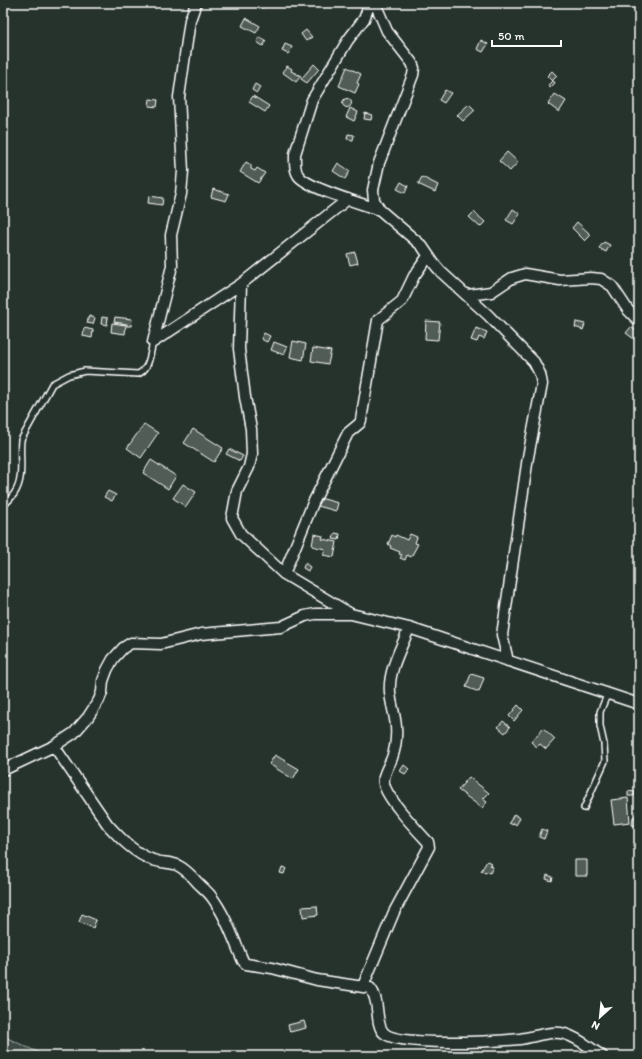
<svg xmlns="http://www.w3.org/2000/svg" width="642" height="1059" viewBox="0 0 642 1059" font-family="Itim,sans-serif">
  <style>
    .green { fill: #3e4944; stroke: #9ea4a2 }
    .building { fill: #515c57; stroke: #fff }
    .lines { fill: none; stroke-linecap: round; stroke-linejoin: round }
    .lane-casing { stroke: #fff; stroke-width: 8 }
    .street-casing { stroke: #fff; stroke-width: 13 }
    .lane { stroke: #26332d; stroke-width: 5 }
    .street { stroke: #26332d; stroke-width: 10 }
  </style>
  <rect width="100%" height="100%" fill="#26332d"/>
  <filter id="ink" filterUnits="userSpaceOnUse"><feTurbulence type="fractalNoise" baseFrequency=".025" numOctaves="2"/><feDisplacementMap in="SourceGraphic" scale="8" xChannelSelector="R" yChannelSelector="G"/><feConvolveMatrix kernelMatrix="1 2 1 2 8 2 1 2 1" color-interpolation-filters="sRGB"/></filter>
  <g filter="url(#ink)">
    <!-- green -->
    <path class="green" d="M3,1036L46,1056H3Z"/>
    <!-- building -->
    <path class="building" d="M254,3H266L263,8Z
      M246,18L260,26L256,33L242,26Z
      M306,30L312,37L306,41L301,34Z
      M259,37L266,41L263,46L257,42Z
      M481,40L488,44L483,52L477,49Z
      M285,44L292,47L288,54L282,51Z
      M314,64L319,69L307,83L301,79Z
      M287,66L292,69L291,71L301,76L296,82L282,72Z
      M347,67L361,74L357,83L359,84L355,93L339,86Z
      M552,71L557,76L553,80L555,83L550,88L548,85L552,81L547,76Z
      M255,84L260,87L257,93L252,90Z
      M445,90L451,93L444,103L439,100Z
      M555,94L566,101L559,112L548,104Z
      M253,96L269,106L265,112L249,102Z
      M342.5 103a4.5 4.5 0 1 1 9 0a4.5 4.5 0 1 1-9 0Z
      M150,99L158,100L157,107L149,106Z
      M469,104L475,110L463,121L457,115Z
      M350,108L358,112L354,121L346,117Z
      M365,113L372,115L371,120L364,119Z
      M348,134L354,135L353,140L347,139Z
      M507,152L518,162L510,171L499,161Z
      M246,162L251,165V169L255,171L257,168L265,173L258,183L240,172Z
      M338,163L350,171L345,179L333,171Z
      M422,177L438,185L435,192L418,184Z
      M401,182L408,186L405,193L397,189Z
      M213,189L229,194L226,201L211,197Z
      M149,196L163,198L162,205L148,203Z
      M513,209L520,214L513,224L506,220Z
      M474,212L485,222L480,227L469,217Z
      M577,222L591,235L585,241L572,228Z
      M604,242L610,245L606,252L599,248Z
      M355,252L358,263L350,265L347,254Z
      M89,316L95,318L93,324L87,323Z
      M102,317L108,318L107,325L101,324Z
      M115,317L132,319L131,326H127V324L114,322Z
      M426,321L440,322L438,340L425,339Z
      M576,322L585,324L583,330L575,327Z
      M112,323L126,325L125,334L111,332Z
      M631,327L639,333L638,342L626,333Z
      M84,328L93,330L92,338L83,336Z
      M476,328L487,332L484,339L479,337L477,342L471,340Z
      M264,333L270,336L267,342L261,339Z
      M293,341L306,344L303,360L290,357Z
      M274,342L287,347L284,355L271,350Z
      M313,348L331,351L328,364L311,361Z
      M144,424L158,433L141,458L127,448Z
      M193,429L223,448L214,462L184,443Z
      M229,449L243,456L240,461L226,454Z
      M151,460L176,476L168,489L143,473Z
      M183,484L196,492L186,507L173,498Z
      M108,491L116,495L112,501L104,497Z
      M320,498L338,503L336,511L318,506Z
      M335,533L340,534L339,540L333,539Z
      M314,534L323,536L322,539L337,542L334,557L323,555L325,549L312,546Z
      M410,534L417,537L415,543L418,544L411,557L407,555L405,560L400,558L402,555L399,554L400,552L390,548L391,546L388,544L392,535L395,537L396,535L407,540Z
      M305,563L310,567L308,571L303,568Z
      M471,674L484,678L479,692L466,687Z
      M518,705L523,710L514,721L509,716Z
      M503,721L510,727L505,733L498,727Z
      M543,728L555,739L546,749L540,744L537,747L531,742Z
      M275,755L299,769L293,779L269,764Z
      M404,765L409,769L405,774L400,771Z
      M469,777L489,793L483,799L487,802L482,808L458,790Z
      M628,791L635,792L634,796H628Z
      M628,798L630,822L614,824L611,800Z
      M514,814L520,818L516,825L514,823L513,825L509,823Z
      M633,817H639V826L632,825Z
      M542,829L547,831L544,839L539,837Z
      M575,860H587V876H575Z
      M487,861L491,863L490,865L493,867L490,873L487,871L486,873L481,871Z
      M282,867L286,868L284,874L280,873Z
      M547,875L553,877L552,881L546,879Z
      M317,906L318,915L303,917L302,907Z
      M82,914L96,920L93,928L79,922Z
      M304,1021L306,1028L290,1032L288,1025Z"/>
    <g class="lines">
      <!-- lane casing -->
      <g class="lane-casing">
        <path id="lane" d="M3,506C7,502 11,498 14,494C25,478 19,458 21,440L52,384L69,375L85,371L138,374C150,369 150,353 153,342
          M584,808L605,761L604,744L600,726V712L607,695"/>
      </g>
      <!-- street casing -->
      <g class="street-casing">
        <path id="street" d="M370,3L364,19L348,40L312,100L295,154C295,161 294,169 298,175C306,188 363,204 380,210
          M375,3L387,31L412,63L414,68L413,75L379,163L373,190L374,200L380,210L422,246L435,265L441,272L488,315L534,362L540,374L542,384L528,457L502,635L508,661
          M241,284L239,349L245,397L251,429L252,454L249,467L237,491L232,518L241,534L284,574L351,614
          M468,295L491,292L512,278L525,274L560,280L591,278L601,279L612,286L628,310L639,321
          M153,342L172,266L171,235L181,194L183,171L179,97L190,20L196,3
          M153,342L241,284L348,199
          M284,574L313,503L348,433L360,423L361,420L378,320L402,301L414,276L428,256
          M54,746L108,825C120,838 135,854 153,860C161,863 169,862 177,865C185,869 192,876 198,883C202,887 207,891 211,896C225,914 234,940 243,961L246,964L272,968L317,980L370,988C381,1000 374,1024 384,1033C398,1047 498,1041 520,1039C535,1037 551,1030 565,1034C579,1038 590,1048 602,1056
          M3,770L54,746L74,733L88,717L99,700L102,692L103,681L107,670L113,659L123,648L131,643L161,644L201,634L281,627L305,616L315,614H351L409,628L639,704
          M363,986L394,912L429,847L428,842C417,830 387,799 384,784C382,775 389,766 392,758C394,752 396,743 396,737C398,721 391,707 390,692C388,670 402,647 409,628"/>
      </g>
      <!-- lane -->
      <use href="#lane" class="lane"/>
      <!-- street -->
      <use href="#street" class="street"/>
    </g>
  </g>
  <!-- margin -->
  <rect width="642" height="1059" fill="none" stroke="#26332d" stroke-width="16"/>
  <rect x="8" y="8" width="626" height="1043" fill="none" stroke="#fff" stroke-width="1.5" filter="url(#ink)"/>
  <!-- north arrow -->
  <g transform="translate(600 1017) rotate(207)" stroke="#26332d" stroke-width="3" paint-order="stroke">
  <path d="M0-3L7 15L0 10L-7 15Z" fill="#ffffff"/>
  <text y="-6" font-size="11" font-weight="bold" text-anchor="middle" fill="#ffffff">N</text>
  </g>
  <!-- scale -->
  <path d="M492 40v6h69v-6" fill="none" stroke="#ffffff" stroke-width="2"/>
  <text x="498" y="40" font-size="12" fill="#ffffff" stroke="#26332d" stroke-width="3" paint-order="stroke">50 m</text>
</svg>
